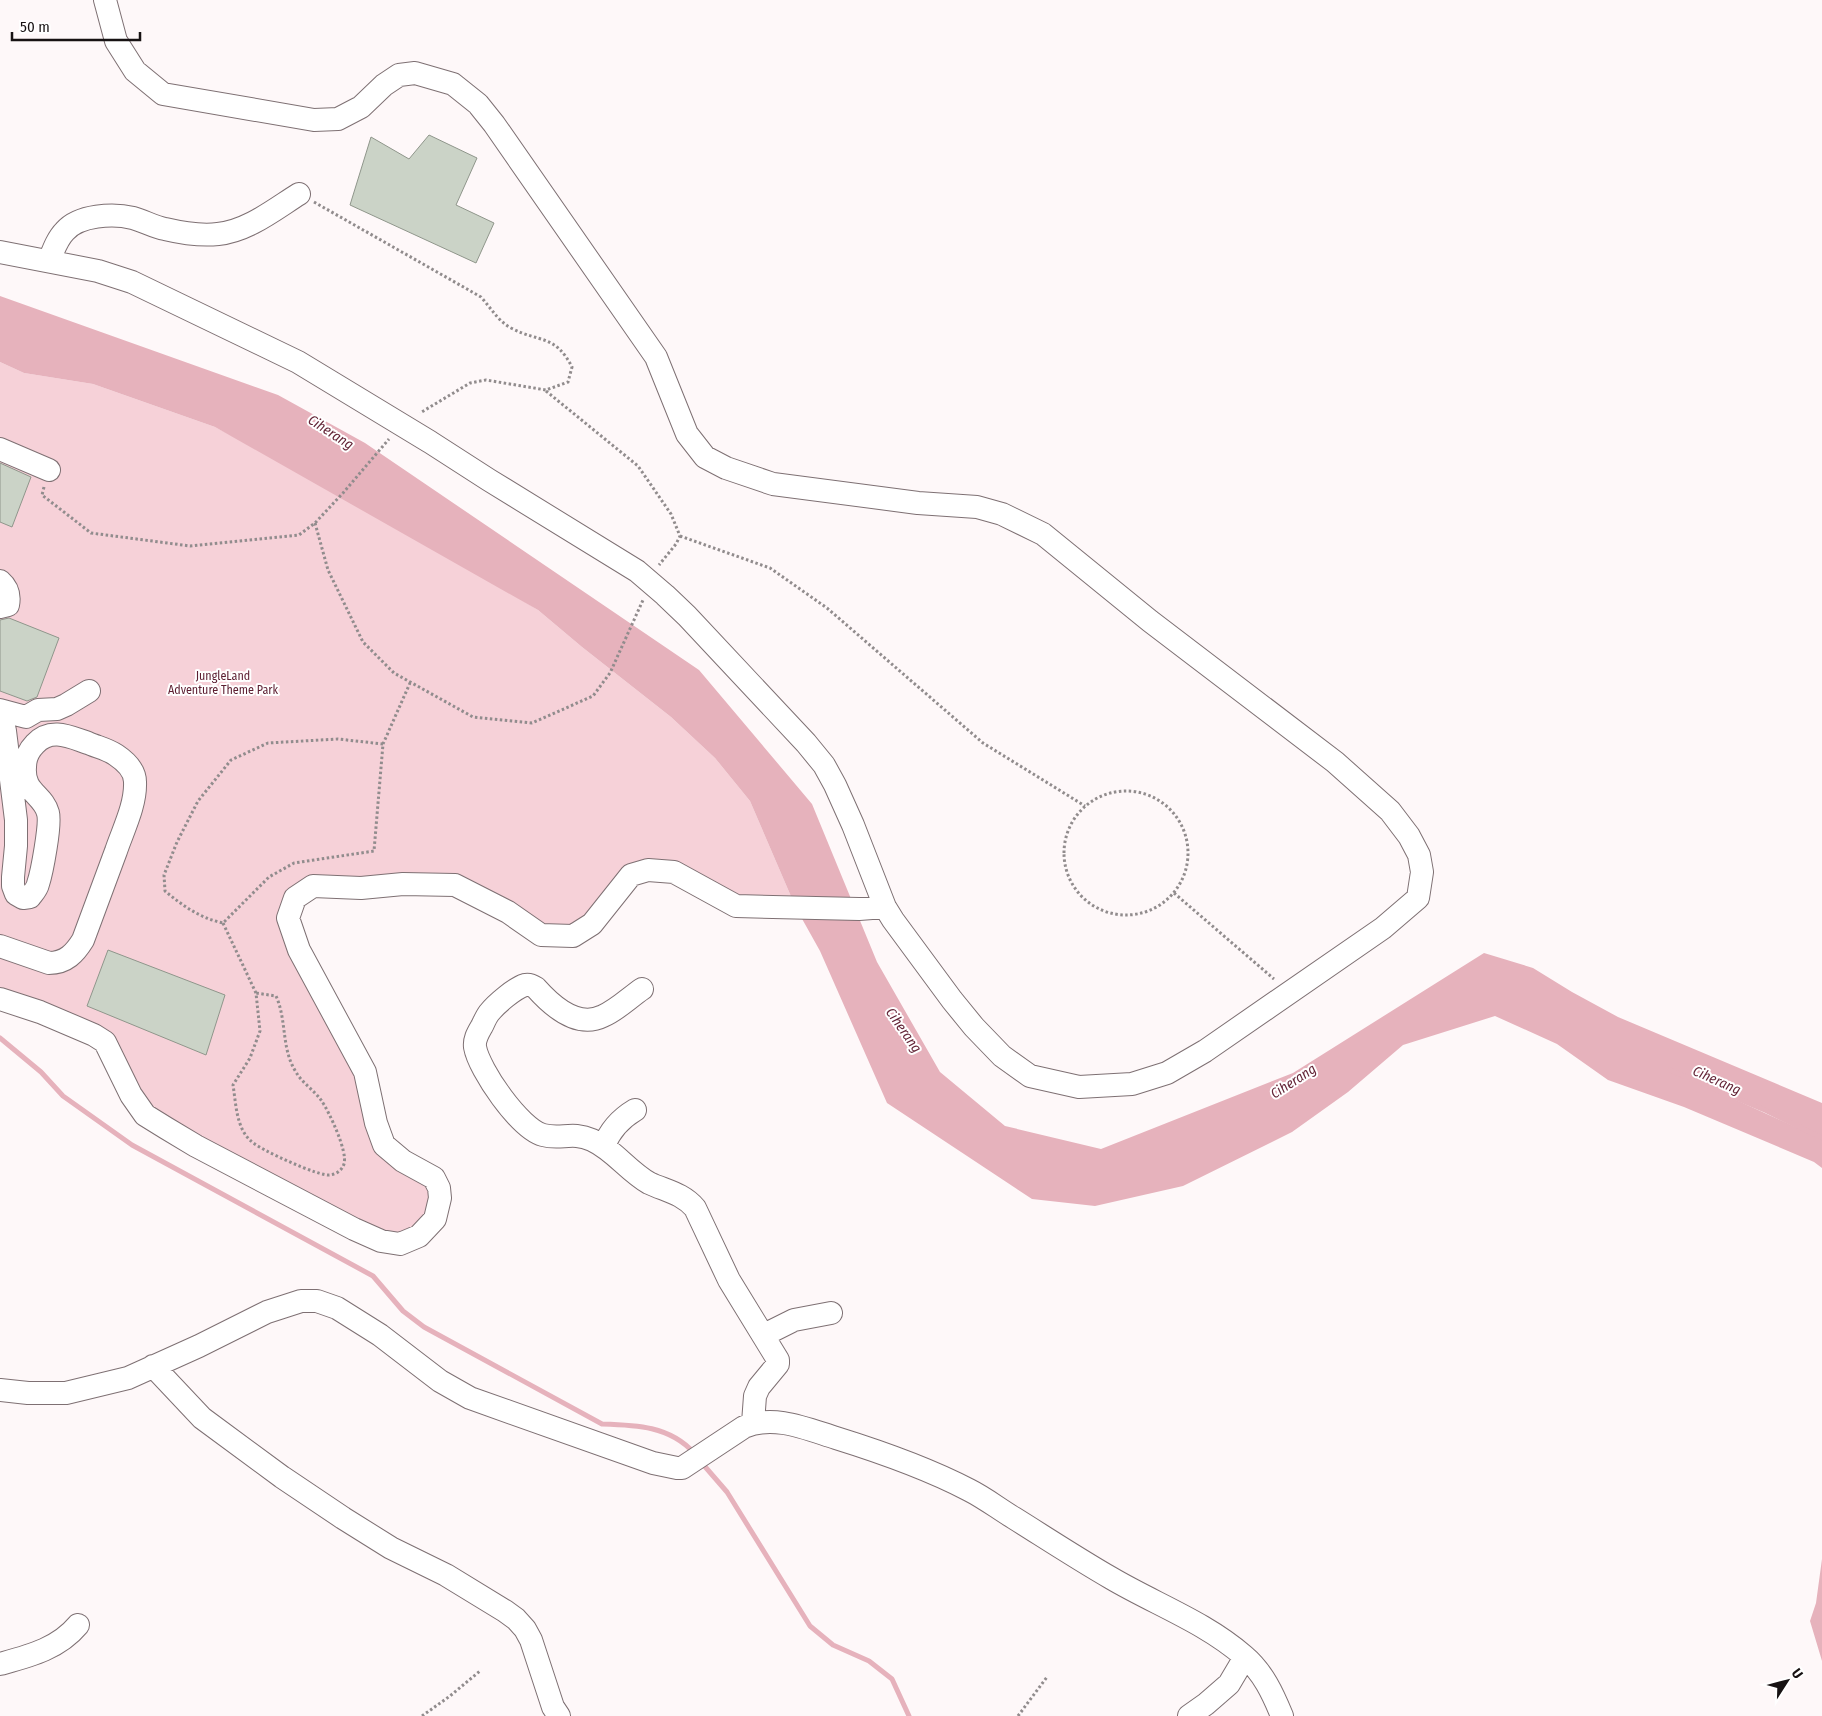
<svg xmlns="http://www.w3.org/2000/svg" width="1822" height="1716" viewBox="0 0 1822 1716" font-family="'Fira Sans Condensed',sans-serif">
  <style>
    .green { fill: #f6d1d8 }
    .water { fill: #e6b2bc }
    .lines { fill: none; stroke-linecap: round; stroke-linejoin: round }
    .stream { stroke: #e6b2bc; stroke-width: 5 }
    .building { fill: #cbd3c7; stroke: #8f968b }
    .minor-casing { stroke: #7e7073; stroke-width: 24 }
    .path { stroke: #918c8d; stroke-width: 3; stroke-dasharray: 2.5 2.5; stroke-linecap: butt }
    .minor { stroke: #fff; stroke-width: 22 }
    .labels { text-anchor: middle; stroke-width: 4; stroke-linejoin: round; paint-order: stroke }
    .park-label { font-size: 12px; fill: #5c1e31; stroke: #fff }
    .water-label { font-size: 14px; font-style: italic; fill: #642638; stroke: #fff }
  </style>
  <rect width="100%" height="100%" fill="#fef8f9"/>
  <!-- green -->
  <path class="green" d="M0,362L24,373L93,384L215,427L376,511L538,610L582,647L671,717L715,758L750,801L796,908L736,906L648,870L592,924L541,935L455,885L313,886L288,918L376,1123L440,1198L400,1244L145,1115L105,1042L0,999Z"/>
  <!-- water -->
  <path class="water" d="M0,296L278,395L365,443L699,670L812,804L877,962L940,1072L1005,1126L1101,1149L1293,1073L1484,953L1533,968L1572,992L1618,1017L1822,1103V1138L1767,1111L1699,1083L1822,1139V1168L1814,1162L1684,1107L1608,1080L1557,1044L1495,1016L1403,1045L1348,1092L1292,1132L1183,1186L1095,1206L1032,1199L887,1103L820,951L796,908L750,801L715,758L671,717L582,647L538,610L215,427L93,384L24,373L0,362Z
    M1822,1559V1661L1810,1621L1816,1603Z"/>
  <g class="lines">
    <!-- stream -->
    <path class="stream" d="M0,1038L41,1072L63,1096L132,1145L373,1276L403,1311L424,1327L602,1424C636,1425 670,1426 694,1453
      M1670,1070L1767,1111L1822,1138
      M701,1462L727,1492L810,1626L833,1645L869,1661L892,1679L909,1716"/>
  </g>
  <!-- building -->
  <path class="building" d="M429,135L477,158L456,205L494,223L476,263L350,205L371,137L409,159Z
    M0,463L31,477L12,527L0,522Z
    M9,618L59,638L37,697L27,701L0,691V620Z
    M108,950L225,995L206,1055L87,1006Z"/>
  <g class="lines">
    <!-- minor casing -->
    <g class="minor-casing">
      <path id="minor" d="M0,252L98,271L132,282L298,362L430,442L489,480L637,571L665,595L687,616L806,743L824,765L835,785L853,825L885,907L893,920L952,1000L974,1027L1002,1056L1030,1076L1079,1087L1132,1084L1167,1073L1205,1051L1383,928L1418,898L1422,872L1419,855L1409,836L1390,811L1335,762L1150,621L1043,534L1002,514L977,507L918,503L773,484L726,468L705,457L687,434L656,357L494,124L478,104L453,84L415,73L399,75L384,85L361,107L338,119L314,120L163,94L135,71L116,41L105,0
        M49,261C53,251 57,239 65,231C79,215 113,213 133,218C144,221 154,227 165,229C182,233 201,236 218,234C248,231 275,209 299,194
        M0,449L49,470
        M0,581C8,588 10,595 8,605L0,607
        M0,710L26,717L38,710L57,709L66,705L89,691
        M0,720L3,723L5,731L16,820V846L13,877V886L16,894L23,898L30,897C33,893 37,889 38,884C42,872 51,824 48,813C43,794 23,793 25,767C25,759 29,750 35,744C51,727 70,737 88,743C97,747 107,749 116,755C125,761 135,770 135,782C136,805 123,830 116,851C105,880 94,910 83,940C75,953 66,963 49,963L0,946
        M642,989C629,998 617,1010 603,1016C577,1029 552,1006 536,988C533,986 529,984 525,985C515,988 496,1004 489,1013C486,1017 484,1022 482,1026C478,1033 474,1039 475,1047C479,1070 520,1129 543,1135C561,1140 572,1131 592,1140C614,1150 628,1171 649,1183C666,1191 682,1193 695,1208L729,1280L778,1360V1364L759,1387L755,1396L753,1423
        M0,999L40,1012L94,1035L105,1042L131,1095L145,1115L166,1128L196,1146L354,1229L381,1241L400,1244L419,1236L435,1219L440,1198L439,1188L434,1178L403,1161L384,1145L376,1123L365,1072L299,950L288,918L295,898L313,886L361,888L403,884L455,885L508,912L541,935L573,936L592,924L631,875L648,870L674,872L736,906L859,909L885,907
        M604,1146C610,1130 620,1119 635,1110
        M764,1335L794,1320L831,1313
        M153,1366L202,1418L282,1477L343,1518L391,1548L446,1575L505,1611L516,1619L525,1629L531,1640L553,1707L559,1716
        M0,1390L28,1393H66L128,1378L199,1346L267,1312L301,1301H317L337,1308L380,1335L440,1381L470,1398L653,1463L677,1468H682L744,1427C774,1414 807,1429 836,1438C881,1452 927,1468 969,1490C985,1498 999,1509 1014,1518C1046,1538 1078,1559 1111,1578C1155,1604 1205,1622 1244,1656C1263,1672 1273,1694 1282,1716
        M0,1664C29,1656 58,1649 78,1625
        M1189,1716L1206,1704L1229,1684L1245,1657"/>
    </g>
    <!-- path -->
    <path class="path" d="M314,202L481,297C491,308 498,321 511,328C540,343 555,334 572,367L568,382L546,390L486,380L470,383L420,413
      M546,391L638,466L671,514L680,536L676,544L659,565
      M44,487L42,495L91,533L190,546L299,535L315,523L343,493L389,439
      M315,523L328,570L363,642L394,673L473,717L532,723L593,696L610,673L643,600
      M680,536L770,568L827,608L983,743L1085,806
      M383,744L338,739L268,743L231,760L198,801L177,842L164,875L165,891C183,906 200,918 223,923L269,877L294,863L374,851L383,744L410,683
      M1064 853a62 62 0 1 1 124 0a62 62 0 1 1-124 0Z
      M1174,893L1274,979
      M223,923L256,993L260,1031L250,1058L233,1085C236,1103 236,1128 251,1141C260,1150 320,1177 330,1175C337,1174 342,1170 344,1164C348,1152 329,1111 321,1100C314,1090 302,1083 296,1072C281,1049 287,1020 276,996L256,993
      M422,1716L450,1696L480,1671
      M1018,1716L1047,1677"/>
    <!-- minor -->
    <use href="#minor" class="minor"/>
  </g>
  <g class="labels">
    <!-- park labels -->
    <g class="park-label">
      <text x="223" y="680">JungleLand<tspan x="223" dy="14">Adventure Theme Park</tspan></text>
    </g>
    <!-- water labels -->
    <g class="water-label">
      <text transform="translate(331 432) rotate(33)" y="5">Ciherang</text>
      <text transform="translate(904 1030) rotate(55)" y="5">Ciherang</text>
      <text transform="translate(1717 1080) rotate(24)" y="5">Ciherang</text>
      <text transform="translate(1293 1081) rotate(-33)" y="5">Ciherang</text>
    </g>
  </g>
  <!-- north arrow -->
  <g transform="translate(1787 1681) rotate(54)" stroke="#ffffff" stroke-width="4" paint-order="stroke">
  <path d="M0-4L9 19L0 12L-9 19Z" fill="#171213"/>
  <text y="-8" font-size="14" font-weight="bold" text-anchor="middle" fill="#171213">U</text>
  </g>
  <!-- scale -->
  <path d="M12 32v8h128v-8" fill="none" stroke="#171213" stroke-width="2.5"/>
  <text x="20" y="32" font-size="15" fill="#171213" stroke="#ffffff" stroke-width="4" paint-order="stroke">50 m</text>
</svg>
